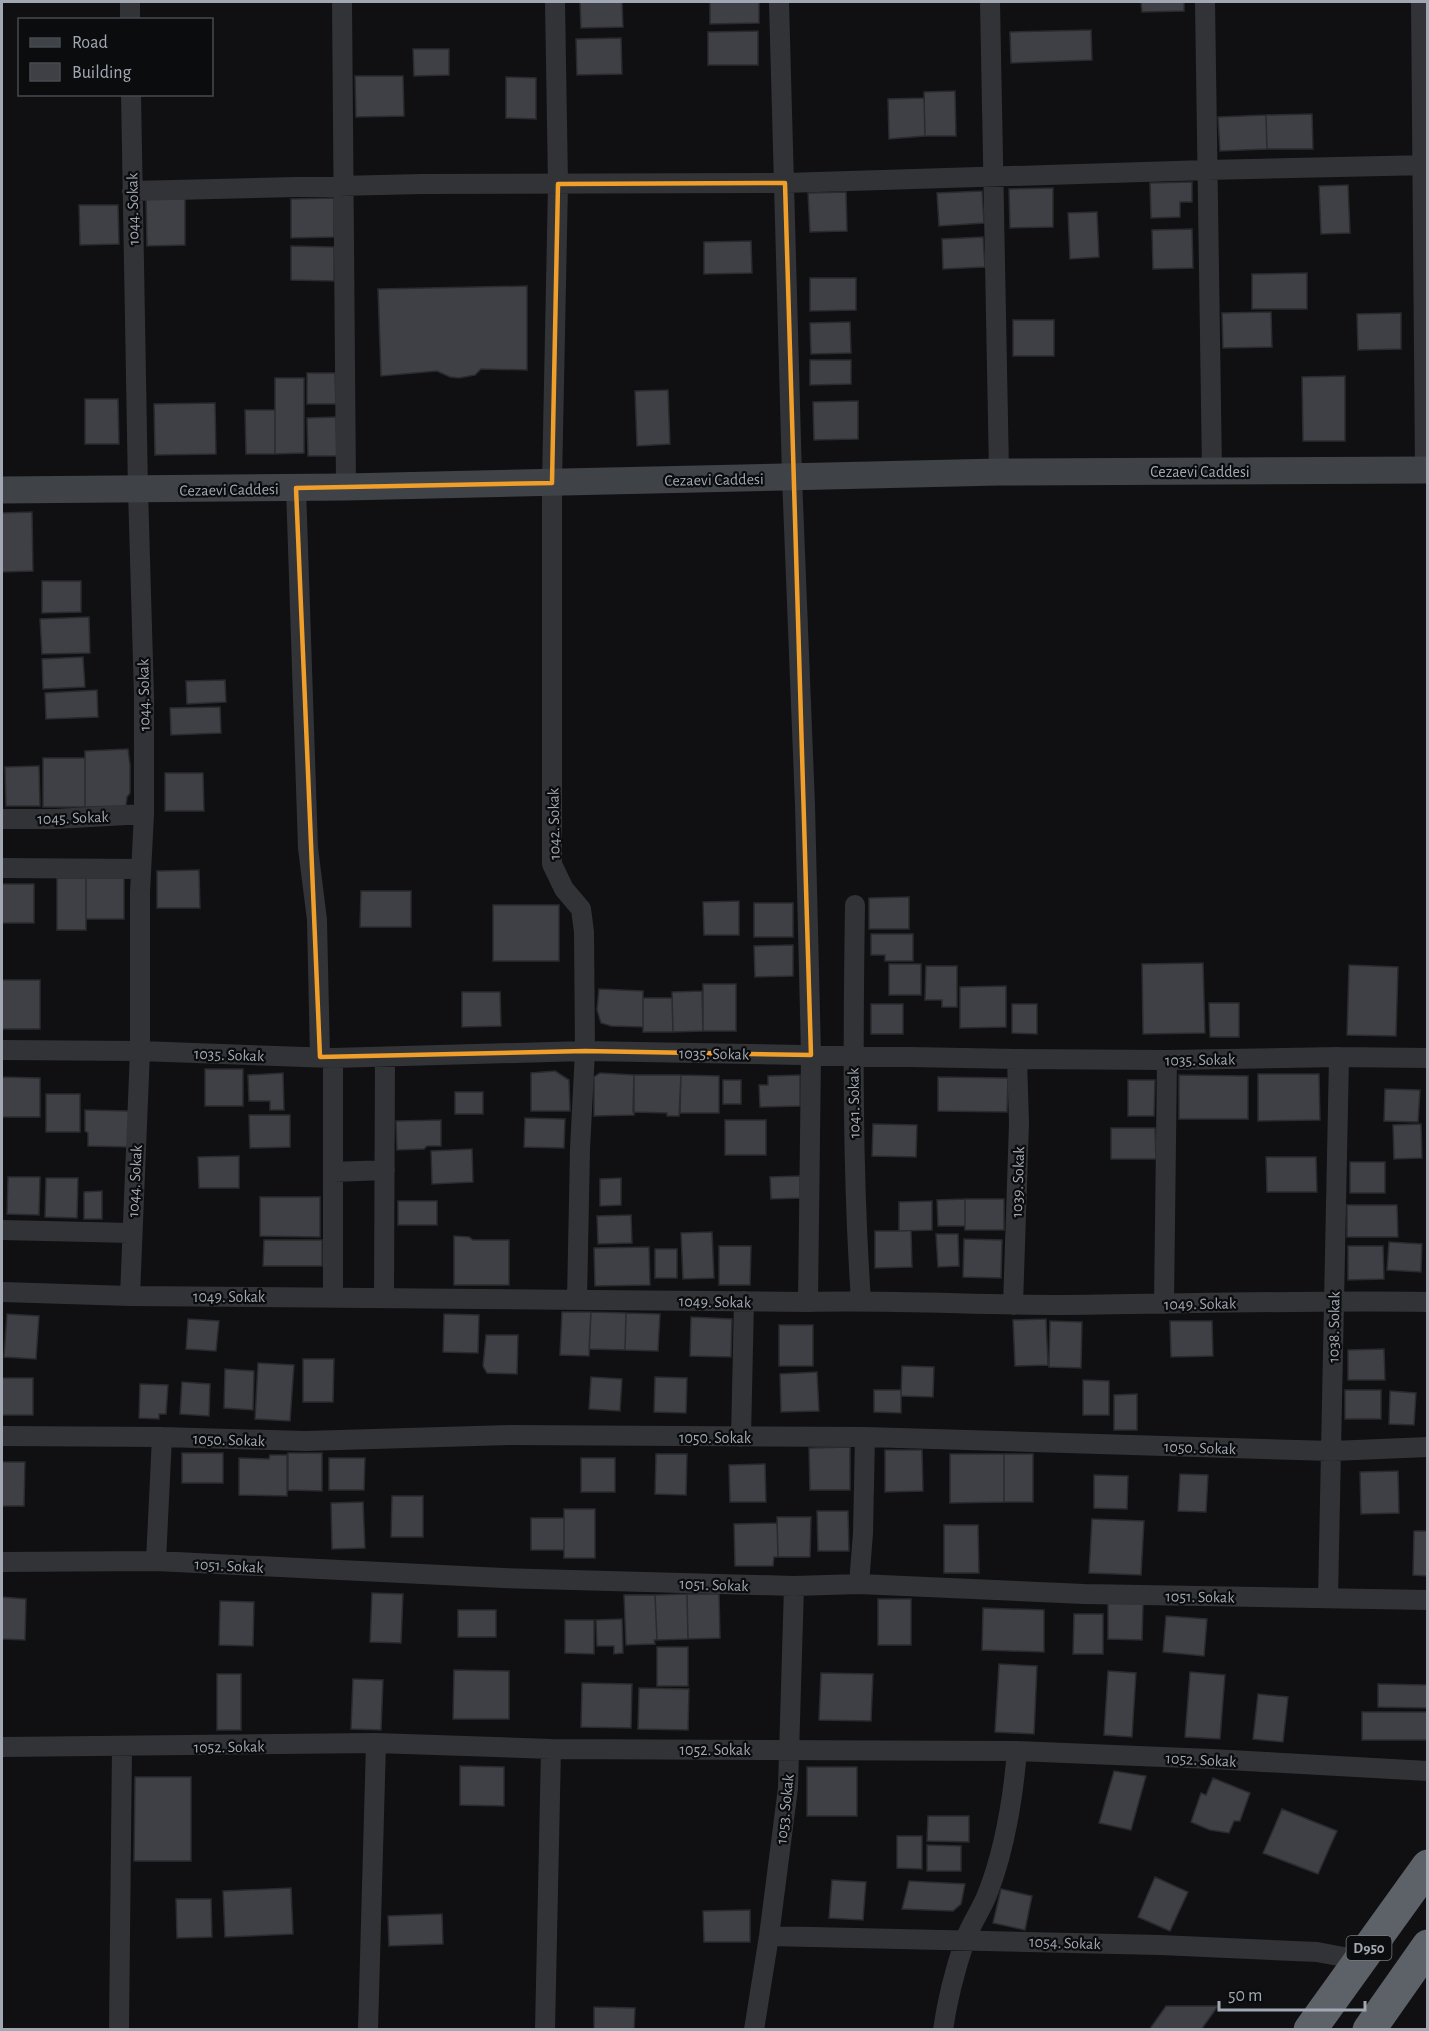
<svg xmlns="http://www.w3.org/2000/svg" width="1429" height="2031" viewBox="0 0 1429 2031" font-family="'Alegreya Sans',sans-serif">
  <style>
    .building { fill: #3f4045; stroke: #2a2b2e; stroke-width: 1.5 }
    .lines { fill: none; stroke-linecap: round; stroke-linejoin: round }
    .street { stroke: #313337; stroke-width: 20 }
    .secondary { stroke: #3f4247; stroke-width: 27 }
    .highway { stroke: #5d6168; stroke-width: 33 }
    .marked { fill: none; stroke: #f09f2a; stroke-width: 4.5; stroke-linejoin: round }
    .labels { text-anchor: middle; stroke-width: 4.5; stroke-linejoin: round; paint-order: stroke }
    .shield { fill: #0b0c0d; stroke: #757981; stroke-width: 1.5 }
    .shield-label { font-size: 15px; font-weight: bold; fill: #a2a8b3 }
    .street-label { font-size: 16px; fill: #a2a8b3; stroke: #0b0c0d }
  </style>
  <rect width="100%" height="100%" fill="#101012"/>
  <!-- building -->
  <path class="building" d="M580,2H622L623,27L581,28Z
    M710,2H759V23L710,24Z
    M1141,2H1184V11L1142,12Z
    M1091,30L1092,60L1011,63L1010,32Z
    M758,31V65H708V32Z
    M621,38L622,74L577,75L576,39Z
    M413,49H449V75L414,76Z
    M355,76H403L404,116L356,117Z
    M506,77L536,78V119L506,118Z
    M955,91L956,136H925L924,92Z
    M924,98L925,136L889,139L888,99Z
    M1312,114L1313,149H1267L1266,115Z
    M1266,115L1267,149L1220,151L1218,117Z
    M1192,182V202H1180V217L1151,218L1150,183Z
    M1348,185L1350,233L1321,234L1319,186Z
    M1053,188V227L1010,228L1009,189Z
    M982,191L984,223L939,226L937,193Z
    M846,192L847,231L810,232L808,193Z
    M146,197H185V245L147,246Z
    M334,198V237L291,238V199Z
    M79,205H118L119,244L80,245Z
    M1097,212L1099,257L1070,259L1068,213Z
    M1192,229L1193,268L1153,269L1152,230Z
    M983,237L985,267L943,269L942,239Z
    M751,241L752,273L704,274V242Z
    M291,246L334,247V281L291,280Z
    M1307,273V309H1252V274Z
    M810,278H856V310L810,311Z
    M527,286V370L481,369L475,375L459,378L450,377L437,371L381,376L378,289Z
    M1271,312L1272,347L1223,348L1222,313Z
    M1401,313V349L1358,350L1357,314Z
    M1013,320H1054V356H1013Z
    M850,322L851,353L811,354L810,323Z
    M810,360H851V384L810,385Z
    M307,373H335L336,404H307Z
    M1345,376V441H1303L1302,377Z
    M275,378H304V453L275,454Z
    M668,390L670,444L637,446L635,391Z
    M85,399H118L119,444H85Z
    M858,401V439L814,440L813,402Z
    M215,403L216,454L155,455L154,404Z
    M245,410H275V454H246Z
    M336,417L337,456H308L307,418Z
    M32,512L33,571L2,572V513Z
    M42,581H81V612L42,613Z
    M89,617L90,653L42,654L40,619Z
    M83,657L85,687L43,689L42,659Z
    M225,680L226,702L187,704L186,681Z
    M97,690L98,717L46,719L45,693Z
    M220,707L221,733L171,735L170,708Z
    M128,749L130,765V793L127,797L126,806L85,807V751Z
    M43,758H85V807H43Z
    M39,766L40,806H6L5,767Z
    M165,773H203L204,811H165Z
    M199,870L200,908H157V871Z
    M57,878H86V930H57Z
    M86,878H124V919H86Z
    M2,884H34V923H2Z
    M361,891H411V927H360Z
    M909,897V929H869V898Z
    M739,901V935H704L703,902Z
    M754,903H793V937H754Z
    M493,905H559V961H493Z
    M871,934H913V961H885V955H871Z
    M793,945V976L755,977L754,946Z
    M1203,963L1205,1033L1143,1034L1142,964Z
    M889,964H921V995H889Z
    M1349,965L1398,967L1396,1036L1347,1035Z
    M926,966H957V1007H942V1000H925Z
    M2,980H40V1029H2Z
    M703,984H736V1031H703Z
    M1006,986V1027L960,1028V987Z
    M599,989L643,991V1027L611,1026L601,1023L597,1010Z
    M702,991L703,1031L673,1032L672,992Z
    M462,992H500L501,1026L462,1027Z
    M643,998H672L673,1032H643Z
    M1209,1003H1239V1037H1210Z
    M871,1004H903V1034H871Z
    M1012,1004H1037V1034L1012,1033Z
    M205,1069H243V1106H205Z
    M555,1071L569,1080L570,1111H531V1073Z
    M283,1073L284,1110H270V1101H249L248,1075Z
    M600,1073L634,1075V1115L594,1116V1077Z
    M1258,1074H1319L1320,1120L1258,1121Z
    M634,1075H681L679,1116H667V1113L633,1112Z
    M681,1075L719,1076V1113H680Z
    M800,1075V1106L760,1107L759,1085H768V1076Z
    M1179,1075L1248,1076V1119H1179Z
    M2,1077L40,1078V1117H2Z
    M938,1077L1008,1078L1007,1112L938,1111Z
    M723,1080H741V1104H723Z
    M1128,1080H1155L1154,1116H1128Z
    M1385,1089L1420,1090L1418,1122L1384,1121Z
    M455,1092H483V1114H455Z
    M46,1094H80V1132H46Z
    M85,1110L129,1111L128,1147L88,1146V1133L85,1131Z
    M249,1115H290V1147L250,1148Z
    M525,1118L565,1119L564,1148L524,1147Z
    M441,1120V1146H427L424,1149L397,1150L396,1121Z
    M725,1120H766V1155H725Z
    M873,1124L917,1125L916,1157L872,1156Z
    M1421,1124L1422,1158L1394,1159L1393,1125Z
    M1111,1128H1155L1156,1159H1111Z
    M472,1149L473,1182L432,1184L431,1151Z
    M239,1156V1188H199L198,1157Z
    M1266,1157H1316L1317,1192H1267Z
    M1350,1162H1385V1193H1350Z
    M800,1176V1198L771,1199L770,1177Z
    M8,1177H40L39,1215L7,1214Z
    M46,1178H78L77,1218L45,1217Z
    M621,1178V1205L600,1206V1179Z
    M102,1191V1219H84V1192Z
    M260,1197H320V1237L260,1236Z
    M965,1199H1004V1230H965Z
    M965,1199V1226H938L937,1200Z
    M398,1201H437V1225H398Z
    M932,1201V1230L899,1231V1202Z
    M1347,1205H1397L1398,1237H1347Z
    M631,1215L632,1243L598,1244L597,1216Z
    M875,1231H911L912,1267L875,1268Z
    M712,1232L714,1278L683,1279L681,1233Z
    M936,1234H958L959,1266L938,1267Z
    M454,1236L469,1237L473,1240H509V1285H454Z
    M964,1239L1002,1240L1001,1278L963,1277Z
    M264,1240H322V1266H263Z
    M1389,1242L1422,1244L1421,1272L1387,1270Z
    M719,1246H751L750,1285H719Z
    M1348,1246H1383L1384,1279L1348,1280Z
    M649,1247L650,1285L595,1286L594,1248Z
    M655,1249H677V1278H655Z
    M562,1312H591L589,1356L560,1355Z
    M591,1312L626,1313L625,1350L589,1349Z
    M626,1313L660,1314L658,1351L625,1350Z
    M7,1314L39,1316L36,1359L4,1357Z
    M444,1314L479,1315L478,1353L443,1352Z
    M691,1317L732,1319L731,1357L690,1356Z
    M188,1319L219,1321L216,1351L186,1349Z
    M1046,1319L1048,1365L1015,1366L1013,1320Z
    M1050,1321L1082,1322L1081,1368L1049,1367Z
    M1170,1321H1212L1213,1356L1171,1357Z
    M779,1325H813V1366H779Z
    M486,1335H518L517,1374L487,1373L483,1366Z
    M1384,1349L1385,1380H1348V1350Z
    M303,1359H334L333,1402H303Z
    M258,1363L294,1365L290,1421L255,1419Z
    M902,1366L934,1367L933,1397L901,1396Z
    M225,1369L254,1371L253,1410L224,1408Z
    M817,1372L819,1411L781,1412L780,1374Z
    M591,1377L622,1379L620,1411L589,1409Z
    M655,1377L687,1378L686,1413L654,1412Z
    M2,1378H33V1415H2Z
    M1083,1380L1109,1381V1415H1083Z
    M182,1382L210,1384L209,1416L180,1414Z
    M140,1384L168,1385L166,1414H159V1419L139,1418Z
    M874,1390H901V1413L874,1412Z
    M1345,1390H1381V1419H1345Z
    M1390,1391L1416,1393L1414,1425L1389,1424Z
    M1137,1394V1430H1114V1395Z
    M850,1447V1490H810L809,1448Z
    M885,1450H922L923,1491L885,1492Z
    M182,1453H223V1483H182Z
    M288,1453H322V1491L288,1490Z
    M656,1454H687L686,1495L655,1494Z
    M950,1454H1004V1502L950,1503Z
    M1004,1454H1033V1502H1004Z
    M270,1455H287V1496L239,1495V1458L269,1459Z
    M329,1458H365L364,1490H329Z
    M581,1458H615V1492H581Z
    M2,1462H25L24,1506H2Z
    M765,1464L766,1502H730L729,1465Z
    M1398,1471L1399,1513L1361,1514L1360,1472Z
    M1180,1474L1208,1475L1206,1512L1178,1511Z
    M1094,1475L1128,1476L1127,1509L1094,1508Z
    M392,1496H423V1537H391Z
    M363,1502L365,1548L332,1549L331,1503Z
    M564,1509H595V1558H564Z
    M817,1511H848L849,1551H818Z
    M777,1517H811L810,1557H778Z
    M531,1518H564V1550H531Z
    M1092,1519L1144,1521L1141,1575L1089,1573Z
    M777,1523L778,1557H774L773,1566H735L734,1524Z
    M944,1525H978L979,1573H944Z
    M1414,1531H1428V1576L1413,1575Z
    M372,1593L403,1594L401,1643L370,1642Z
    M687,1594H719L720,1638L688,1639Z
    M687,1594L688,1639L657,1640L655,1595Z
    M624,1595H655L657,1640H654L655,1644L626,1645Z
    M2,1597L26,1599L25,1640L2,1639Z
    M878,1599H911V1645H878Z
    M220,1601L254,1602L253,1646L219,1645Z
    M1108,1603L1143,1604L1142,1640L1108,1639Z
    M983,1608L1044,1610V1652L982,1650Z
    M458,1610H496V1637H458Z
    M1074,1614H1103V1654H1073Z
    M1166,1616L1207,1619L1204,1656L1163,1652Z
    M622,1619L623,1653L614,1654V1646H597L596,1620Z
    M565,1620H594V1654L565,1653Z
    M657,1647H688V1686H657Z
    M999,1664L1037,1666L1034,1734L995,1732Z
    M454,1670L509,1671V1719H453Z
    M1108,1671L1136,1673L1132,1737L1104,1735Z
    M1190,1672L1225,1675L1220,1739L1185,1737Z
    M821,1673L873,1674L871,1721L819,1720Z
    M217,1674H241V1730H217Z
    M353,1679L383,1680L381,1730L351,1729Z
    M582,1683L632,1684L631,1728L581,1727Z
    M1378,1684L1428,1685V1708L1378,1707Z
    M639,1688L689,1689L688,1730L638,1729Z
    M1258,1694L1288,1697L1283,1742L1253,1739Z
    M1362,1712H1428V1740H1362Z
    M460,1766L504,1767V1806L460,1805Z
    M807,1767H857V1816H807Z
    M1114,1771L1146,1776L1131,1830L1099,1823Z
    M135,1777H191V1861H134Z
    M1213,1778L1250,1793L1240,1821H1234L1229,1833L1210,1830L1191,1822L1201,1793L1206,1795Z
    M1282,1809L1337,1831L1318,1874L1263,1853Z
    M928,1816H969V1842L927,1841Z
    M897,1836H922V1869L897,1868Z
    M927,1845L961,1846V1871H927Z
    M1155,1877L1188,1892L1170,1931L1138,1917Z
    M832,1880L866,1882L863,1920L829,1918Z
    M909,1881L965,1884L961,1904L953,1911L902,1909Z
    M291,1888L293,1934L225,1937L223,1891Z
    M1001,1889L1032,1896L1025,1930L993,1923Z
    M176,1899H211L212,1937L177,1938Z
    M750,1910V1942H704L703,1911Z
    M442,1914L443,1944L389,1946L388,1916Z
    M1166,2006H1218L1201,2030H1149Z
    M594,2007L635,2008L634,2030H594Z"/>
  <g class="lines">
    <!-- street -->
    <path class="street" d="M130,2V20
      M342,2L346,487
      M555,2L558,184L552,483V864L564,889L581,909L584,932L585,1051L580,1149L577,1300
      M779,2L792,477L805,805L811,1055L808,1302
      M990,2L999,472
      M1205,2L1212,471
      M1421,2L1425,470
      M132,191L422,184L785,183L1207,170L1428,165
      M296,488L308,848L317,920L320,1057
      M2,819H55L144,814
      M2,868L141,869
      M855,905C853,1037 852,1169 861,1301
      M2,1050L140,1051L333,1058L585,1051L1017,1059L1167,1060L1339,1057L1428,1058
      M333,1172L385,1170
      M2,1230L132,1233
      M2,1292L130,1296L808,1302C893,1300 978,1305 1063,1305C1185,1304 1306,1300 1428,1302
      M130,1296L140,1051V892L144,814V696L138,490L131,94
      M333,1296V1058
      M384,1298L385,1057
      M1164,1304L1167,1060
      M1013,1305L1019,1123L1017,1059
      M2,1436L162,1437L305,1441L512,1435L865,1437L1332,1451L1428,1447
      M741,1437L744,1301
      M156,1561L162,1437
      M2,1562L156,1561L503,1578L794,1586L859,1584L1084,1594L1428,1600
      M859,1584L863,1533L865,1437
      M1328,1598L1339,1057
      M2,1747L376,1743L551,1749L1017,1751L1211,1759L1428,1771
      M769,1936L1160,1945L1317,1952L1360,1960
      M119,2030L122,1747
      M368,2030L376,1743
      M545,2030L551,1749
      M754,2030L769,1936L788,1788L794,1586
      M943,2030C947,2001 956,1967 965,1940C971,1924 981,1910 987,1895C1005,1850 1013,1798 1017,1751"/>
    <!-- secondary -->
    <path class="secondary" d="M2,490L346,487L999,472L1428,470"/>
    <!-- highway -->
    <path class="highway" d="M1310,2030L1428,1866
      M1369,2030L1428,1946"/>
  </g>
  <!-- marked area -->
  <path class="marked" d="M785,183L811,1055L585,1051L320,1057L296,488L552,483L558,184Z"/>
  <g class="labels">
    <!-- shield labels -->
    <rect class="shield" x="1346.5" y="1936" width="45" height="24" rx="4.5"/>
    <g class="shield-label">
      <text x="1369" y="1953">D950</text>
    </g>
    <!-- street labels -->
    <g class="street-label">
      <text transform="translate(132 209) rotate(-91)" y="6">1044. Sokak</text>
      <text x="1200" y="477">Cezaevi Caddesi</text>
      <text transform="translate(714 479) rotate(-1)" y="6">Cezaevi Caddesi</text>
      <text transform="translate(229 489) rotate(-1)" y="6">Cezaevi Caddesi</text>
      <text transform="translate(143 695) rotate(-91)" y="6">1044. Sokak</text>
      <text transform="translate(73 817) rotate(-2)" y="6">1045. Sokak</text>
      <text transform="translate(553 824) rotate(-91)" y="6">1042. Sokak</text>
      <text transform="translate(714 1053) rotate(1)" y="6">1035. Sokak</text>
      <text transform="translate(229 1054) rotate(2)" y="6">1035. Sokak</text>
      <text transform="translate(1200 1059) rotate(-1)" y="6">1035. Sokak</text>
      <text transform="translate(853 1103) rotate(-91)" y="6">1041. Sokak</text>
      <text transform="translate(134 1181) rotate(-87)" y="6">1044. Sokak</text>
      <text transform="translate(1017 1182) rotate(-88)" y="6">1039. Sokak</text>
      <text x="229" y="1302">1049. Sokak</text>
      <text transform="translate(715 1301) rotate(1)" y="6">1049. Sokak</text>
      <text transform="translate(1200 1303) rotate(-1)" y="6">1049. Sokak</text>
      <text transform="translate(1333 1327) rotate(-89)" y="6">1038. Sokak</text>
      <text x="715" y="1443">1050. Sokak</text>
      <text transform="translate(229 1439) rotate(2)" y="6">1050. Sokak</text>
      <text transform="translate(1200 1447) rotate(2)" y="6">1050. Sokak</text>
      <text transform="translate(229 1565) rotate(3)" y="6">1051. Sokak</text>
      <text transform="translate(714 1584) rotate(2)" y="6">1051. Sokak</text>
      <text transform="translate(1200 1596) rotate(1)" y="6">1051. Sokak</text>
      <text transform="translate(229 1746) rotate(-1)" y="6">1052. Sokak</text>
      <text x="715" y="1755">1052. Sokak</text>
      <text transform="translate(1201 1759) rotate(3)" y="6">1052. Sokak</text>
      <text transform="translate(784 1809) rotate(-84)" y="6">1053. Sokak</text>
      <text transform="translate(1065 1942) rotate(2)" y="6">1054. Sokak</text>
    </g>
  </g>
  <!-- border -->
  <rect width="1429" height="2031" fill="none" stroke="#a2a8b3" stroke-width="6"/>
  <!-- legend -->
  <rect x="18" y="18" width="195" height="78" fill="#0b0c0d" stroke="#474a4f" stroke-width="1.5"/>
  <rect x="30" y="38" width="30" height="9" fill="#3f4247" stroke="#474a4f" stroke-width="1.5"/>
  <text x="72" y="48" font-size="18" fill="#a2a8b3">Road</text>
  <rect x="30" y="63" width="30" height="18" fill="#3f4045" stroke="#474a4f" stroke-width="1.5"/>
  <text x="72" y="78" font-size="18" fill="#a2a8b3">Building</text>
  <!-- scale -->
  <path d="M1219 2001v9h146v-9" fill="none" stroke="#a2a8b3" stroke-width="3"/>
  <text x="1228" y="2001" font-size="18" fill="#a2a8b3" stroke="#0b0c0d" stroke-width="4.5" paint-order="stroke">50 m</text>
</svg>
